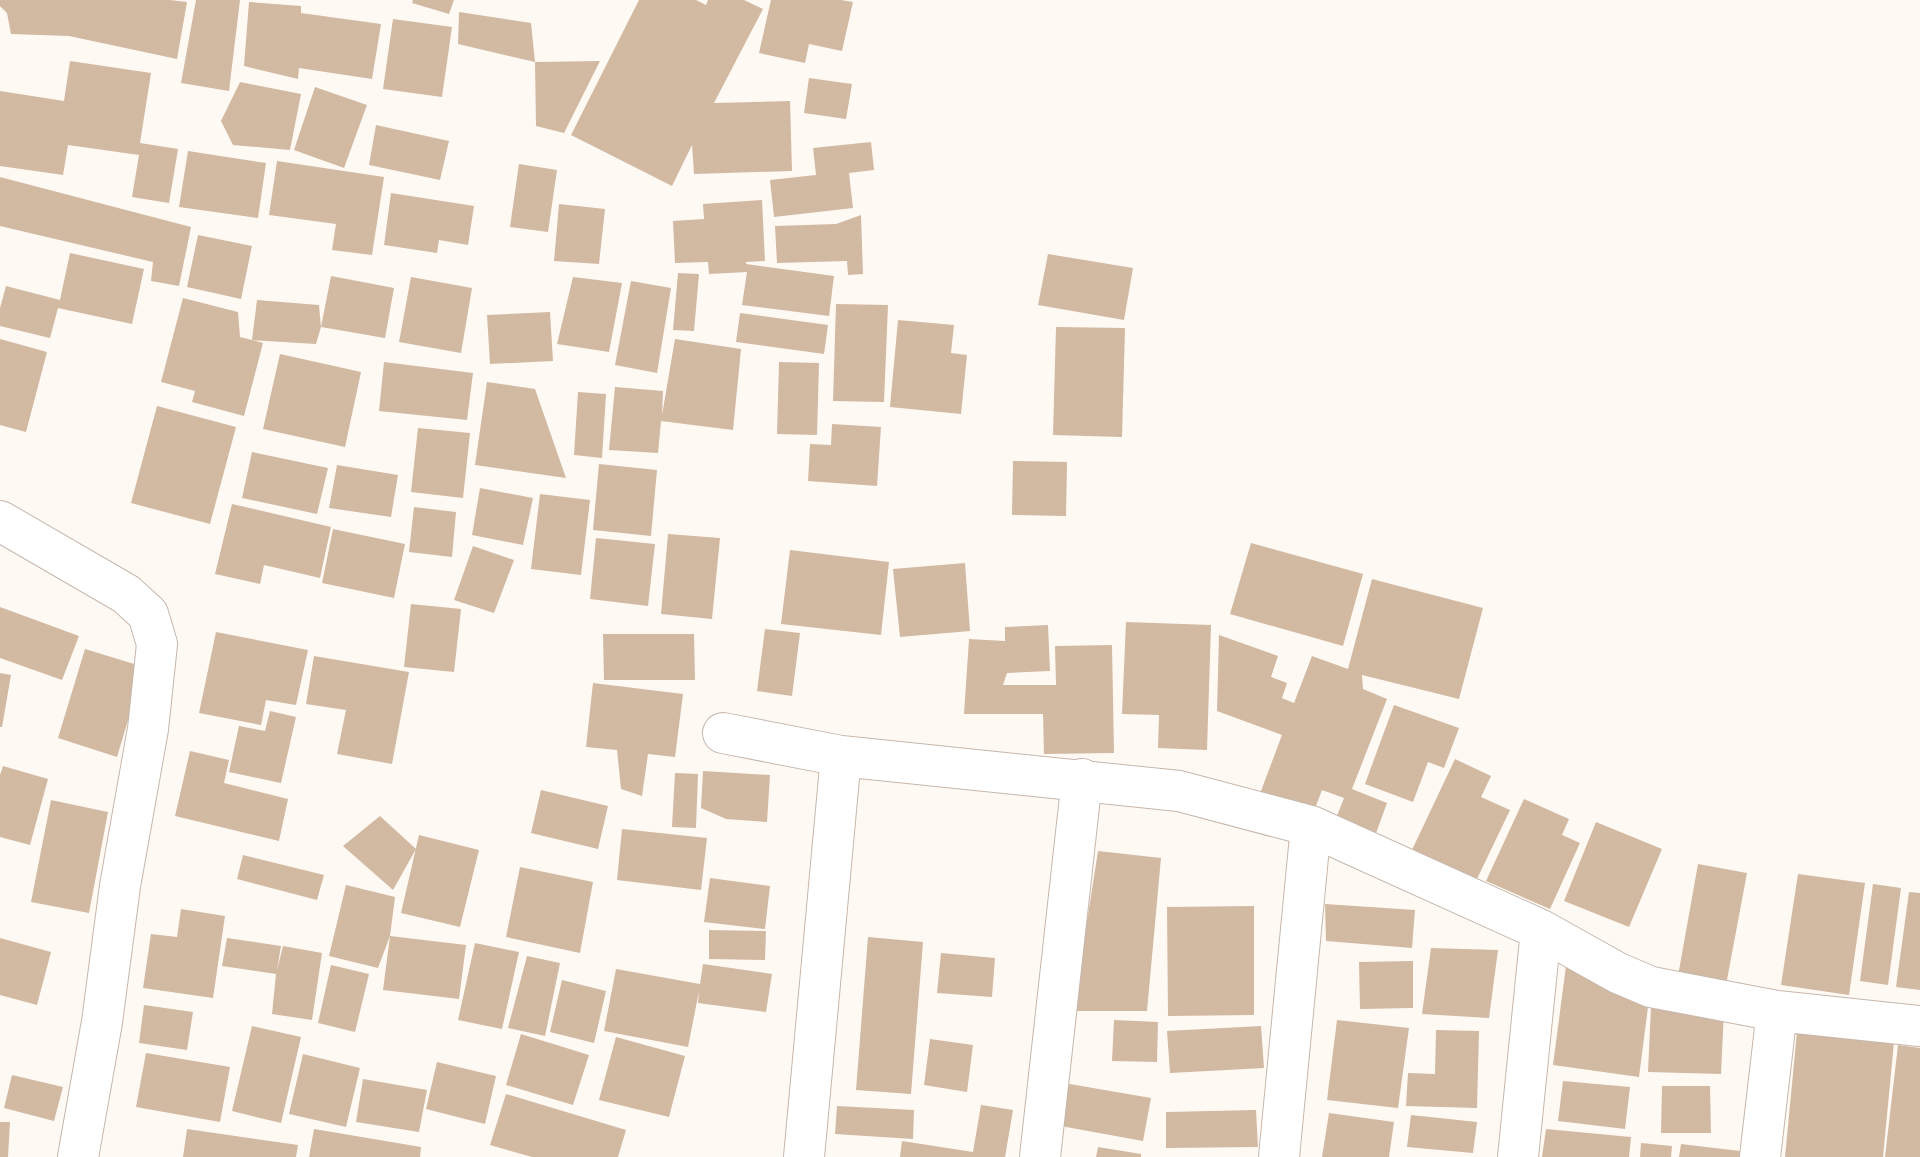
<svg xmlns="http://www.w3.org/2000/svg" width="1920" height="1157" viewBox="0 0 1920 1157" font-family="Cabin,sans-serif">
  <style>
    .building { fill: #d2b9a2 }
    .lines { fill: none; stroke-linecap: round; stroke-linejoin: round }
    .street-casing { stroke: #c6b7ac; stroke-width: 42 }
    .street { stroke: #fff; stroke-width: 40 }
  </style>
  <rect width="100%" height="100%" fill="#fff9f4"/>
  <!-- building -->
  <path class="building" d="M0,0H170L187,2L177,59L69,36L11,34L7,13L0,6Z
    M196,0H240L229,91L181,83Z
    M413,0H454L449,14L412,3Z
    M639,0H696L706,5L708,0H744L763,9L714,103L790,101L792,171L694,174L692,145L672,186L571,135Z
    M771,0H841L853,2L842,51L809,44L805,63L759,53Z
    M249,2L301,6V13L381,24L372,79L299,68L298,79L244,66Z
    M459,12L531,23L535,62L458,44Z
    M393,19L452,27L442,97L383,89Z
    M70,61L151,73L140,143L178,149L169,203L132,197L139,155L68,145L63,175L0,166V91L64,101Z
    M600,61L564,133L536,126L535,62Z
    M809,78L852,84L846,119L804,113Z
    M240,82L301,94L290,150L233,145L221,121Z
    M315,87L367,105L344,168L294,150Z
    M376,125L449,141L440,180L369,165Z
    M871,142L874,170L849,173L853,208L774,217L770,180L816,175L813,148Z
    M188,151L266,163L258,218L179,207Z
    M277,161L384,177L372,255L332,250L336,224L269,215Z
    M519,164L557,170L548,232L510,227Z
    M0,177L191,227L179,286L151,281L153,262L0,226Z
    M391,193L474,206L468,245L439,240L437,253L384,245Z
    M762,200L765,261L746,262V264L834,276L829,316L742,305L747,272L709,274L708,262L675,263L673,221L704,219L703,204Z
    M559,204L605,209L599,264L554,261Z
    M861,215L863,274L848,275L847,261L777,263L775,226L836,224Z
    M198,235L252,246L241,299L187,287Z
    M70,253L144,269L132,324L58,308L50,338L0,326V308L6,286L60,300Z
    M1048,254L1133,268L1124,320L1038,305Z
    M678,273L699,274L694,331L673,330Z
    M331,276L394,288L385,338L321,327Z
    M411,277L472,288L461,353L399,342Z
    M573,277L622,283L609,352L557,344Z
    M631,281L671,288L657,373L615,365Z
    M183,298L238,312L240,337L252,340L257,300L319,305L321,327L316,344L252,340L263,343L244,416L192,402L195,391L161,382Z
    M836,304L888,305L884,402L833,401Z
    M550,312L553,361L490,364L487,315Z
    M740,313L828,325L824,354L736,342Z
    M898,320L954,325L951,353L967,355L961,414L890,407Z
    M1056,327L1125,328L1122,437L1053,435Z
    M0,339L47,352L26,432L0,425Z
    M675,339L741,349L733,430L661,421L658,453L609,450L615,387L663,391L662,415Z
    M280,354L361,372L345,447L263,429Z
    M384,362L473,373L467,420L379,411Z
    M779,362L819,363L817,435L777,434Z
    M487,382L535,389L566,478L475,465Z
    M578,392L606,394L602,458L574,455Z
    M157,406L236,427L210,524L131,503Z
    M832,424L881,427L877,486L808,481L810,444L831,445Z
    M418,428L470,433L463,498L411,492Z
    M252,452L328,468L317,514L242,498Z
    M1013,461L1067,462L1066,516L1012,515Z
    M599,464L657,470L651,536L593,530Z
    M337,465L398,475L391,517L329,508Z
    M480,488L533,498L523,545L472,535Z
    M540,494L590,500L581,575L531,569Z
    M232,504L331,527L320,578L264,565L260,584L215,574Z
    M414,507L456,512L452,557L409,552Z
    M333,529L405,544L394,598L322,583Z
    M668,534L720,538L712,619L661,614Z
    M596,538L655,544L648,606L590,599Z
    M1251,543L1363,574L1343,646L1230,614Z
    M473,546L514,560L494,613L454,600Z
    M790,550L889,562L881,635L781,624Z
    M965,563L970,631L900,637L893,569Z
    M1372,579L1483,608L1459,699L1362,675L1363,689L1387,699L1352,789L1387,803L1375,836L1335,821L1344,798L1322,790L1311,819L1258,799L1282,735L1217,711L1219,635L1278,656L1271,677L1287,683L1282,698L1294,703L1312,656L1348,669Z
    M411,604L461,609L454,672L404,667Z
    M0,607L79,636L62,680L0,658Z
    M1126,622L1211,625L1207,750L1158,748L1159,715L1122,714Z
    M1048,625L1050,671L1007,673L1003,685H1056L1055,646L1112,645L1114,753L1044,754L1043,714H964L969,639L1005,641V627Z
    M765,629L800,633L792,696L757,691Z
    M216,632L308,650L296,705L266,700L261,725L199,713Z
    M603,634H694L695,680H604Z
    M85,649L144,667L117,757L58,738Z
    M314,656L409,672L392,764L337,754L346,710L306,704Z
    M0,673L11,675L2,727H0Z
    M593,683L683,694L675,757L648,754L642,796L621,789L617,750L586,747Z
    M1394,705L1459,728L1444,768L1428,762L1413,802L1365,784Z
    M270,711L296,717L281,783L229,772L239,726L265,731Z
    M190,751L229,760L224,783L288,799L279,841L175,816Z
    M1455,759L1491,776L1481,797L1510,810L1477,879L1412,850Z
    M3,766L48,779L30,845L0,837V775Z
    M703,771L770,775L767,822L726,819L701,808Z
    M675,773L698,774L696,828L672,827Z
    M541,790L608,806L598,849L531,833Z
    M1524,799L1569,819L1562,835L1580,843L1550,909L1486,881Z
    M51,800L108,812L89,913L31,902Z
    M380,816L416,849L393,890L343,846Z
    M1596,822L1662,849L1629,927L1564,901Z
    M622,829L707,838L701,890L617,880Z
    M419,835L479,850L460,927L401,913Z
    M1098,851L1161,858L1147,1011H1073Z
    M243,855L324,875L317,900L237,879Z
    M1698,864L1747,873L1726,985L1678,976Z
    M520,867L593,882L580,953L506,937Z
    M1798,874L1865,883L1849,995L1781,985Z
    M710,878L770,886L765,929L704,922Z
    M1873,884L1901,888L1888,985L1860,981Z
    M346,885L395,897L390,936L378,968L329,956Z
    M1909,892L1920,893V990L1896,987Z
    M1325,904L1415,910L1412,948L1326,941Z
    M1254,906V1015L1168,1016L1167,907Z
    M181,909L225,916L213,998L143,988L151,934L177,937Z
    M709,930L766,931L765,960L709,959Z
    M390,936L466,945L459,999L383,990Z
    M868,937L923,942L911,1094L856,1090Z
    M0,938L51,952L37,1005L0,995Z
    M227,938L281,946L277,970L283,946L322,953L312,1020L272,1014L276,974L222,966Z
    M475,943L519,952L502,1029L458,1020Z
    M1431,948L1498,950L1489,1018L1422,1014Z
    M941,953L995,958L992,997L937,993Z
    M527,956L560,963L545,1036L508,1028Z
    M1413,961V1008L1360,1009L1359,962Z
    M703,964L772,974L766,1012L698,1003L699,991L688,1047L604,1031L616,969L700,984Z
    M331,965L369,974L355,1032L318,1023Z
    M1566,966L1648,1007L1639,1077L1553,1065Z
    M562,980L606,991L594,1043L550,1032Z
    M144,1005L193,1012L187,1050L139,1043Z
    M1651,1007L1724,1010L1721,1074L1648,1072Z
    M1114,1020L1158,1022L1157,1062L1112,1061Z
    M1337,1020L1409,1028L1398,1108L1327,1100Z
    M252,1026L301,1037L281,1123L232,1111Z
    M1261,1026L1264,1068L1170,1073L1167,1031Z
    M1436,1030L1479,1031L1477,1108L1406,1106L1408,1073L1435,1074Z
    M1797,1032L1894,1042L1883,1157H1785Z
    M521,1034L589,1055L573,1105L506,1085Z
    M616,1037L685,1056L669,1117L599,1100Z
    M930,1039L973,1045L967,1092L924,1085Z
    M1898,1045L1920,1048V1157H1885Z
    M146,1053L230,1067L220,1122L136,1107Z
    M303,1054L360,1068L346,1127L289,1114Z
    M437,1062L496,1076L485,1124L426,1109Z
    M12,1075L63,1087L54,1121L4,1108Z
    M363,1079L427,1090L419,1132L356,1122Z
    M1563,1081L1630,1087L1625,1129L1558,1121Z
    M1064,1083L1151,1098L1143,1141L1055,1125Z
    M1662,1086H1710L1711,1133H1661Z
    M506,1094L626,1130L618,1157H532L490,1145Z
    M981,1105L1013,1110L1005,1157H900L902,1141L973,1152Z
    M837,1106L914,1110L913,1139L835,1134Z
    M1256,1110L1258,1147L1166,1148V1112Z
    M1329,1113L1394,1122L1389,1157H1322Z
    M1411,1115L1477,1122L1473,1153L1407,1147Z
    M0,1122H10L8,1157H0Z
    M187,1129L298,1145L296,1157H183Z
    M314,1129L421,1147L420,1157H309Z
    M1546,1129L1631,1137L1629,1157H1542Z
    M1641,1143L1672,1146L1671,1157H1640Z
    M1681,1144L1740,1151L1739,1157H1679Z
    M1098,1147L1141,1154V1157H1096Z"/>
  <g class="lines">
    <!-- street casing -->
    <g class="street-casing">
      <path id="street" d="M0,521L126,594L148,614L157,644L148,729L120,886L102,1022L78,1157
        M723,733L841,756L1179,791L1311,826L1279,1157
        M1311,826L1541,930L1618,973L1651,987L1777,1011L1920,1026
        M804,1157L841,756
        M1040,1157L1082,779
        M1518,1157L1541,930
        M1760,1157L1777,1011"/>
    </g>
    <!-- street -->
    <use href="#street" class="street"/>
  </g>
</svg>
